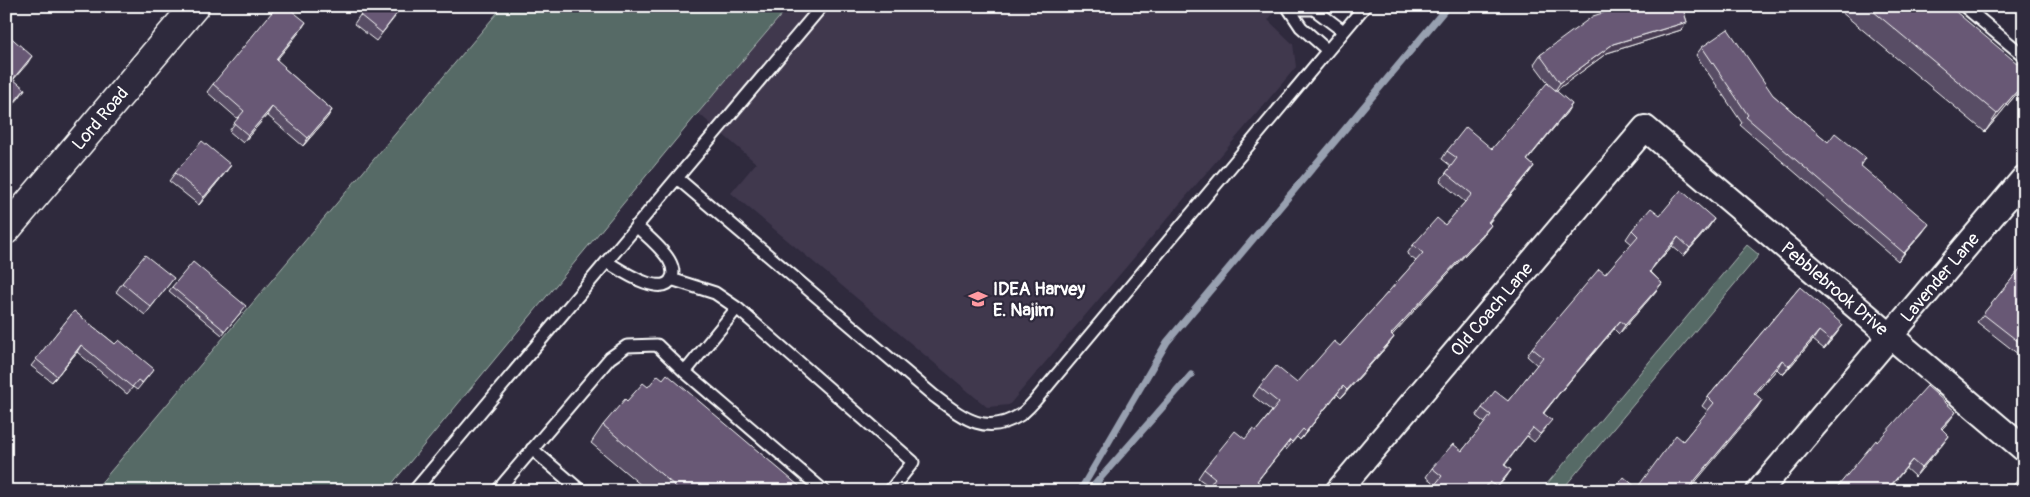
<svg xmlns="http://www.w3.org/2000/svg" width="2030" height="497" viewBox="0 0 2030 497" font-family="Pangolin,sans-serif">
  <style>
    .built { fill: #40384e }
    .green { fill: #566b66; stroke: #aab5b2 }
    .lines { fill: none; stroke-linecap: round; stroke-linejoin: round }
    .stream { stroke: #98a0b0; stroke-width: 7 }
    .service-casing { stroke: #fff; stroke-width: 15 }
    .minor-casing { stroke: #fff; stroke-width: 28 }
    .tertiary-casing { stroke: #fff; stroke-width: 31 }
    .service { stroke: #2f2a3d; stroke-width: 11 }
    .minor { stroke: #2f2a3d; stroke-width: 24 }
    .tertiary { stroke: #2f2a3d; stroke-width: 28 }
    .wall { fill: #594d65; stroke: #fff }
    .shaded-wall { fill: #483e52; stroke: #fff }
    .building { fill: #675975; stroke: #fff }
    .labels { text-anchor: middle; stroke-width: 4.5; stroke-linejoin: round; paint-order: stroke }
    .street-label { font-size: 18px; fill: #fff; stroke: #2f2a3d }
    .poi-label { font-size: 18px; font-weight: bold; fill: #fff; stroke: #2f2a3d; text-anchor: start }
  </style>
  <rect width="100%" height="100%" fill="#2f2a3d"/>
  <filter id="ink" filterUnits="userSpaceOnUse"><feTurbulence type="fractalNoise" baseFrequency=".02" numOctaves="2"/><feDisplacementMap in="SourceGraphic" scale="10" xChannelSelector="R" yChannelSelector="G"/><feConvolveMatrix kernelMatrix="1 2 1 2 8 2 1 2 1" color-interpolation-filters="sRGB"/></filter>
  <g filter="url(#ink)">
    <!-- built -->
    <path class="built" d="M789,6H1279L1268,20L1293,44L1296,67L1009,405L987,407L731,193L756,163L698,113Z"/>
    <!-- green -->
    <path class="green" d="M503,6H789L698,113L386,491H94Z
      M1747,245L1759,255L1561,491H1541Z"/>
    <g class="lines">
      <!-- stream -->
      <path class="stream" d="M1080,491L1167,342L1448,6
        M1089,491L1191,375"/>
      <!-- service casing -->
      <g class="service-casing">
        <path id="service" d="M822,6L677,178L934,396C962,417 985,437 1020,415C1031,408 1040,394 1049,384L1365,6
          M1287,6L1301,27L1327,50
          M1964,6L2024,56
          M1290,9H1314L1343,31
          M607,262C619,269 662,299 672,278C674,272 672,265 669,260C661,247 647,236 636,226
          M671,279L715,293L737,308
          M685,372L737,308L913,462L890,491
          M532,449L581,491
          M414,491L677,178
          M497,491L610,358L627,346L657,345L685,372L824,491"/>
      </g>
      <!-- minor casing -->
      <g class="minor-casing">
        <g id="minor">
          <path id="s1" d="M1338,491L1645,128L2024,449"/>
          <path id="s2" d="M1759,491L2024,178"/>
        </g>
      </g>
      <!-- tertiary casing -->
      <g class="tertiary-casing">
        <g id="tertiary">
          <path id="s3" d="M6,230L195,6"/>
        </g>
      </g>
      <!-- service -->
      <use href="#service" class="service"/>
      <!-- minor -->
      <use href="#minor" class="minor"/>
      <!-- tertiary -->
      <use href="#tertiary" class="tertiary"/>
    </g>
    <!-- wall -->
    <path class="wall" d="M1622,6H1682L1687,22L1681,30L1607,53L1556,90L1567,112L1527,160L1534,166L1528,174L1489,223L1485,233L1392,335L1394,337L1388,345L1341,398L1337,394L1300,440L1297,437L1286,450L1284,448L1209,486L1198,478L1204,469L1256,431L1272,411L1253,396L1259,387L1297,383L1340,346L1416,261L1407,254L1413,245L1445,225L1465,202L1440,181L1451,166L1442,159L1447,151L1492,149L1549,84L1534,64L1540,55L1622,7Z
      M1834,6H1949L2018,92L1985,132Z
      M360,15L395,17L376,41L354,24Z
      M301,30L276,60L284,68L332,110L327,118L303,146L267,115L243,143L229,131L238,119L207,92L213,84Z
      M1702,47L1773,95L1828,142L1866,158L1861,166L1923,232L1898,261L1740,125L1742,123L1696,55Z
      M231,165L225,173L199,205L169,181L175,173Z
      M1660,215L1714,219L1708,228L1684,256L1672,246L1650,271L1662,283L1656,291L1619,334L1614,329L1558,395L1544,413L1546,428L1534,442L1527,436L1505,465L1511,470L1495,491H1430L1435,484L1426,477L1432,468L1462,451L1485,423L1476,416L1482,408L1508,401L1537,365L1527,356L1532,348L1605,274L1632,244L1626,239L1632,230Z
      M2024,264V365L2020,362L2023,358L1977,322Z
      M174,278L145,315L116,292L122,283Z
      M172,287L242,311L222,335L169,291Z
      M1800,287L1837,333L1824,349L1813,340L1783,375L1777,369L1755,394L1762,400L1756,409L1637,488L1683,441L1708,411L1702,406L1708,397Z
      M74,311L115,344L154,369L137,390L133,387L127,394L77,352L52,382L31,366Z
      M648,387L805,491H648L591,443L603,425L627,401Z
      M1950,420L1942,429L1943,444L1915,477L1877,442Z"/>
    <!-- shaded-wall -->
    <path class="shaded-wall" d="M306,22L301,30L271,67L276,59Z
      M1687,22L1681,30L1607,53L1554,92L1560,83L1613,44Z
      M32,56L27,64L7,87L13,79Z
      M2024,83V84L2018,92L1985,132L1997,114Z
      M25,89L19,98L6,113V112Z
      M1572,104L1567,112L1521,168L1527,160Z
      M272,107L267,115L243,143L248,135Z
      M332,110L327,118L303,146L308,138Z
      M231,165L225,173L199,205L204,197Z
      M1534,166L1528,174L1482,231L1488,222Z
      M1714,219L1708,228L1684,256L1690,248Z
      M1929,224L1923,232L1898,261L1904,253Z
      M1491,225L1485,233L1385,343L1391,334Z
      M1678,237L1672,246L1649,272L1655,264Z
      M1662,283L1656,291L1619,334L1625,325Z
      M1620,321L1614,329L1558,395L1537,421L1564,387Z
      M1843,325L1837,333L1824,349L1830,340Z
      M1819,331L1813,340L1783,375L1789,366Z
      M1394,337L1388,345L1341,398L1347,390Z
      M81,345L77,352L52,382L57,376Z
      M1782,360L1777,369L1748,402L1754,393Z
      M1343,386L1337,394L1300,440L1306,432Z
      M1762,400L1756,409L1688,491H1686Z
      M1956,412L1950,420L1935,437L1941,428Z
      M1949,436L1943,444L1915,477L1921,468Z
      M1290,440L1284,448L1251,489L1257,481Z
      M1912,460L1906,468L1887,491H1886Z
      M1511,470L1505,479L1494,491L1497,487Z"/>
    <!-- building -->
    <path class="building" d="M277,6H286L306,22L276,59L285,67L284,68L332,110L308,138L272,107L248,135L234,123L244,111L213,84Z
      M367,6H398L401,8L382,33L360,15Z
      M1625,6H1682L1687,22L1613,44L1560,83L1540,55L1593,16Z
      M1867,6H1949L2024,69V83L1997,114Z
      M1728,29L1773,95L1828,142L1835,133L1866,158L1860,165L1929,224L1904,253L1746,117L1748,115L1702,47Z
      M6,33L32,56L13,79L25,89L6,112Z
      M1547,83L1572,104L1527,160L1534,166L1488,222L1491,225L1391,334L1394,337L1347,390L1343,386L1306,432L1303,429L1292,442L1290,440L1257,481L1269,490L1268,491H1205L1215,478L1204,469L1235,431L1245,439L1253,429L1256,431L1279,403L1259,387L1276,366L1297,383L1334,341L1340,346L1423,253L1413,245L1437,218L1445,225L1472,194L1446,173L1457,158L1447,151L1466,127L1492,149Z
      M202,141L231,165L204,197L175,173Z
      M1681,190L1714,219L1690,248L1678,237L1655,264L1650,272L1662,283L1625,325L1620,321L1564,387L1543,413L1552,420L1540,434L1533,428L1504,465L1511,470L1497,487L1490,482L1482,491H1430L1442,476L1432,468L1453,444L1462,451L1491,415L1482,408L1495,391L1508,401L1543,357L1532,348L1599,269L1605,274L1638,236L1632,230L1651,208L1660,215Z
      M145,255L174,278L151,307L122,283Z
      M193,262L246,306L225,331L172,287Z
      M2024,264V346L1983,314Z
      M1800,287L1843,325L1830,340L1819,331L1789,366L1782,360L1754,393L1762,400L1686,491H1613L1624,477L1637,488L1676,435L1683,441L1714,403L1708,397Z
      M74,311L115,344L119,340L154,369L142,383L138,380L132,387L81,345L57,376L36,359Z
      M667,374L805,491H681L603,425L625,399L627,401L643,383L648,387L658,375L663,379Z
      M1927,386L1956,412L1941,428L1949,436L1921,468L1912,460L1886,491H1834L1876,440L1877,442Z
      M2022,475L2024,477V491H2008Z"/>
  </g>
  <!-- icons -->
  <defs>
    <g id="school-bare" transform="scale(1.5)"><path d="M0-5L7-2L0 1L-7-2ZM-4 1L0 2.5L4 1V4Q0 6-4 4Z" fill="#ff9aa2" stroke="#2f2a3d" stroke-width="2.5" paint-order="stroke"/></g>
  </defs>
  <g fill-rule="evenodd">
    <use href="#school-bare" x="978" y="299"/>
  </g>
  <g class="labels">
    <!-- street labels -->
    <g class="street-label">
      <text dy="6" stroke="none"><textPath href="#s3" startOffset="146">Lord Road</textPath></text>
      <text dy="6" stroke="none"><textPath href="#s2" startOffset="280">Lavender Lane</textPath></text>
      <text dy="6" stroke="none"><textPath href="#s1" startOffset="724">Pebblebrook Drive</textPath></text>
      <text dy="6" stroke="none"><textPath href="#s1" startOffset="238">Old Coach Lane</textPath></text>
    </g>
    <!-- poi labels -->
    <g class="poi-label">
      <text x="993" y="295">IDEA Harvey<tspan x="993" dy="21">E. Najim</tspan></text>
    </g>
  </g>
  <!-- margin -->
  <rect width="2030" height="497" fill="none" stroke="#2f2a3d" stroke-width="25"/>
  <rect x="12" y="12" width="2005" height="472" fill="none" stroke="#fff" stroke-width="2" filter="url(#ink)"/>
</svg>
